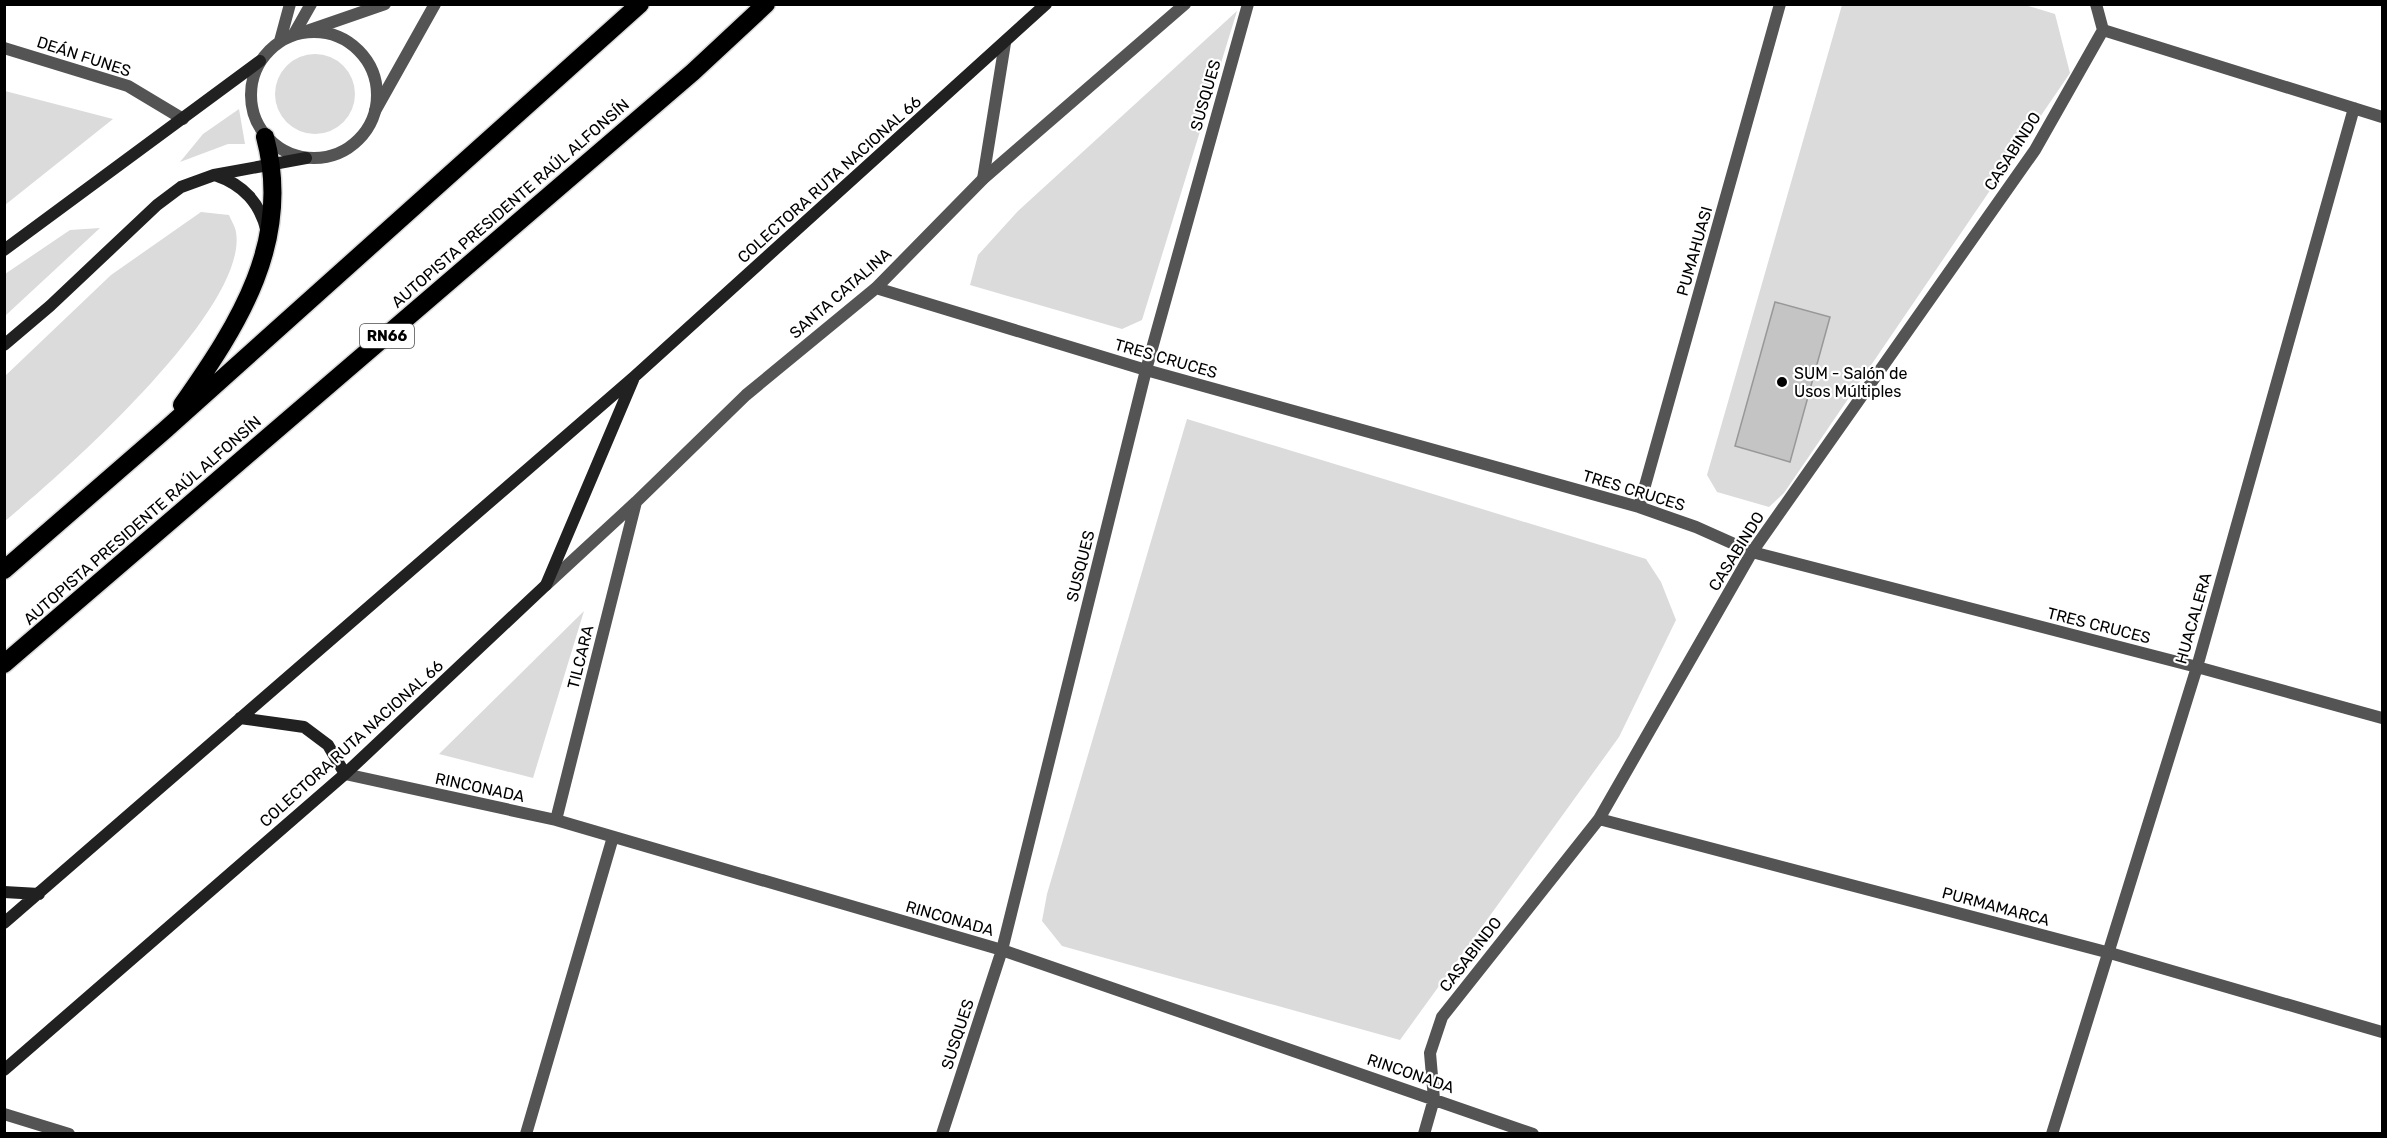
<svg xmlns="http://www.w3.org/2000/svg" width="2387" height="1138" viewBox="0 0 2387 1138" font-family="Rubik,sans-serif">
  <style>
    .green { fill: #dbdbdb }
    .building { fill: #c4c4c4; stroke: #989898; stroke-width: 1.5 }
    .lines { fill: none; stroke-linecap: round; stroke-linejoin: round }
    .motorway-casing { stroke: #dbdbdb; stroke-width: 21 }
    .service { stroke: #545454; stroke-width: 12 }
    .minor { stroke: #545454; stroke-width: 12 }
    .tertiary { stroke: #545454; stroke-width: 12 }
    .secondary { stroke: #212121; stroke-width: 12 }
    .motorway { stroke: #000; stroke-width: 18 }
    .poi-dot { fill: #000; stroke: #fff; stroke-width: 2 }
    .labels { text-anchor: middle; stroke-width: 4.5; stroke-linejoin: round; paint-order: stroke }
    .shield { fill: #fff; stroke: #4c4c4c; stroke-width: 1.5 }
    .shield-label { font-size: 15px; font-weight: bold; fill: #000 }
    .street-label { font-size: 16px; fill: #000; stroke: #fff }
    .poi-label { font-size: 16px; fill: #000; stroke: #fff; text-anchor: start }
  </style>
  <rect width="100%" height="100%" fill="#fff"/>
  <!-- green -->
  <path class="green" d="M2022,4L2055,14L2070,73L1784,493L1769,507L1717,492L1707,475L1842,5Z
    M1237,11L1142,320L1122,329L970,285L978,255L1018,211Z
    M275 94a40 40 0 1 1 80 0a40 40 0 1 1-80 0Z
    M5,91L113,119L5,205H4Z
    M239,109L245,144H228L180,162L203,134Z
    M201,212L229,215C231,220 235,226 236,232C249,309 62,474 5,521V376L111,275Z
    M100,228L5,316V274L70,230Z
    M1187,419L1646,559L1661,582L1676,620L1619,737L1400,1040L1062,946L1042,921L1047,894Z
    M584,611L533,778L439,754Z"/>
  <!-- building -->
  <path class="building" d="M1775,302L1830,317L1790,462L1735,446Z"/>
  <g class="lines">
    <!-- motorway casing -->
    <g class="motorway-casing">
      <path id="motorway" d="M182,405C239,324 293,240 265,137
        M4,570L165,430L640,4
        M4,664L693,72L766,4"/>
    </g>
    <!-- service -->
    <path class="service" d="M983,179L1005,43"/>
    <!-- minor -->
    <path class="minor" d="M2096,4L2103,30
      M2103,30L2382,117
      M251 95a63 63 0 1 1 126 0a63 63 0 1 1-126 0Z
      M294,34L311,4
      M280,41L290,4
      M4,48L128,86L183,119
      M876,288L1146,370L1639,507L1696,527L1752,552L2197,667L2382,718
      M1639,507L1780,4
      M546,585L636,502L746,395L876,288L983,179L1185,4
      M345,774L556,820L1002,950L1533,1134
      M1599,819L2110,953L2382,1032
      M556,820L636,502
      M526,1134L613,837
      M942,1134L1002,950L1146,370L1248,4
      M1424,1134L1434,1099L1430,1053L1442,1017L1599,819L1752,552L2035,150L2103,30
      M2052,1134L2197,667L2354,108"/>
    <!-- tertiary -->
    <path class="tertiary" d="M307,31L385,4
      M375,111L435,4
      M4,1114L69,1134"/>
    <!-- secondary -->
    <path class="secondary" d="M215,175C244,185 260,203 267,232
      M4,250L260,61
      M4,345L50,306L157,205L181,187L214,175L306,158
      M240,718L304,727L328,745L345,774
      M4,892L39,894
      M4,923L634,377L1046,4
      M4,1070L345,774L546,585L633,380"/>
    <!-- motorway -->
    <use href="#motorway" class="motorway"/>
  </g>
  <!-- markers -->
  <circle class="poi-dot" cx="1782" cy="382" r="6"/>
  <g class="labels">
    <!-- shield labels -->
    <rect class="shield" x="360" y="324" width="54" height="24" rx="4.5"/>
    <g class="shield-label">
      <text x="387" y="341">RN66</text>
    </g>
    <!-- street labels -->
    <g class="street-label">
      <text transform="translate(84 56) rotate(18)" y="6">DEÁN FUNES</text>
      <text transform="translate(1205 95) rotate(-74)" y="6">SUSQUES</text>
      <text transform="translate(2012 151) rotate(-57)" y="6">CASABINDO</text>
      <text transform="translate(829 179) rotate(-42)" y="6">COLECTORA RUTA NACIONAL 66</text>
      <text transform="translate(510 203) rotate(-41)" y="6">AUTOPISTA PRESIDENTE RAÚL ALFONSÍN</text>
      <text transform="translate(1694 251) rotate(-74)" y="6">PUMAHUASI</text>
      <text transform="translate(840 293) rotate(-41)" y="6">SANTA CATALINA</text>
      <text transform="translate(1166 358) rotate(16)" y="6">TRES CRUCES</text>
      <text transform="translate(1634 490) rotate(17)" y="6">TRES CRUCES</text>
      <text transform="translate(142 520) rotate(-41)" y="6">AUTOPISTA PRESIDENTE RAÚL ALFONSÍN</text>
      <text transform="translate(1736 551) rotate(-58)" y="6">CASABINDO</text>
      <text transform="translate(1080 566) rotate(-76)" y="6">SUSQUES</text>
      <text transform="translate(2193 618) rotate(-74)" y="6">HUACALERA</text>
      <text transform="translate(2099 625) rotate(14)" y="6">TRES CRUCES</text>
      <text transform="translate(580 657) rotate(-76)" y="6">TILCARA</text>
      <text transform="translate(351 743) rotate(-42)" y="6">COLECTORA RUTA NACIONAL 66</text>
      <text transform="translate(480 787) rotate(12)" y="6">RINCONADA</text>
      <text transform="translate(1996 906) rotate(15)" y="6">PURMAMARCA</text>
      <text transform="translate(950 918) rotate(16)" y="6">RINCONADA</text>
      <text transform="translate(1470 954) rotate(-52)" y="6">CASABINDO</text>
      <text transform="translate(957 1034) rotate(-72)" y="6">SUSQUES</text>
      <text transform="translate(1411 1073) rotate(19)" y="6">RINCONADA</text>
    </g>
    <!-- poi labels -->
    <g class="poi-label">
      <text x="1794" y="379">SUM - Salón de<tspan x="1794" dy="18">Usos Múltiples</tspan></text>
    </g>
  </g>
  <!-- border -->
  <rect width="2387" height="1138" fill="none" stroke="#000000" stroke-width="12"/>
</svg>
